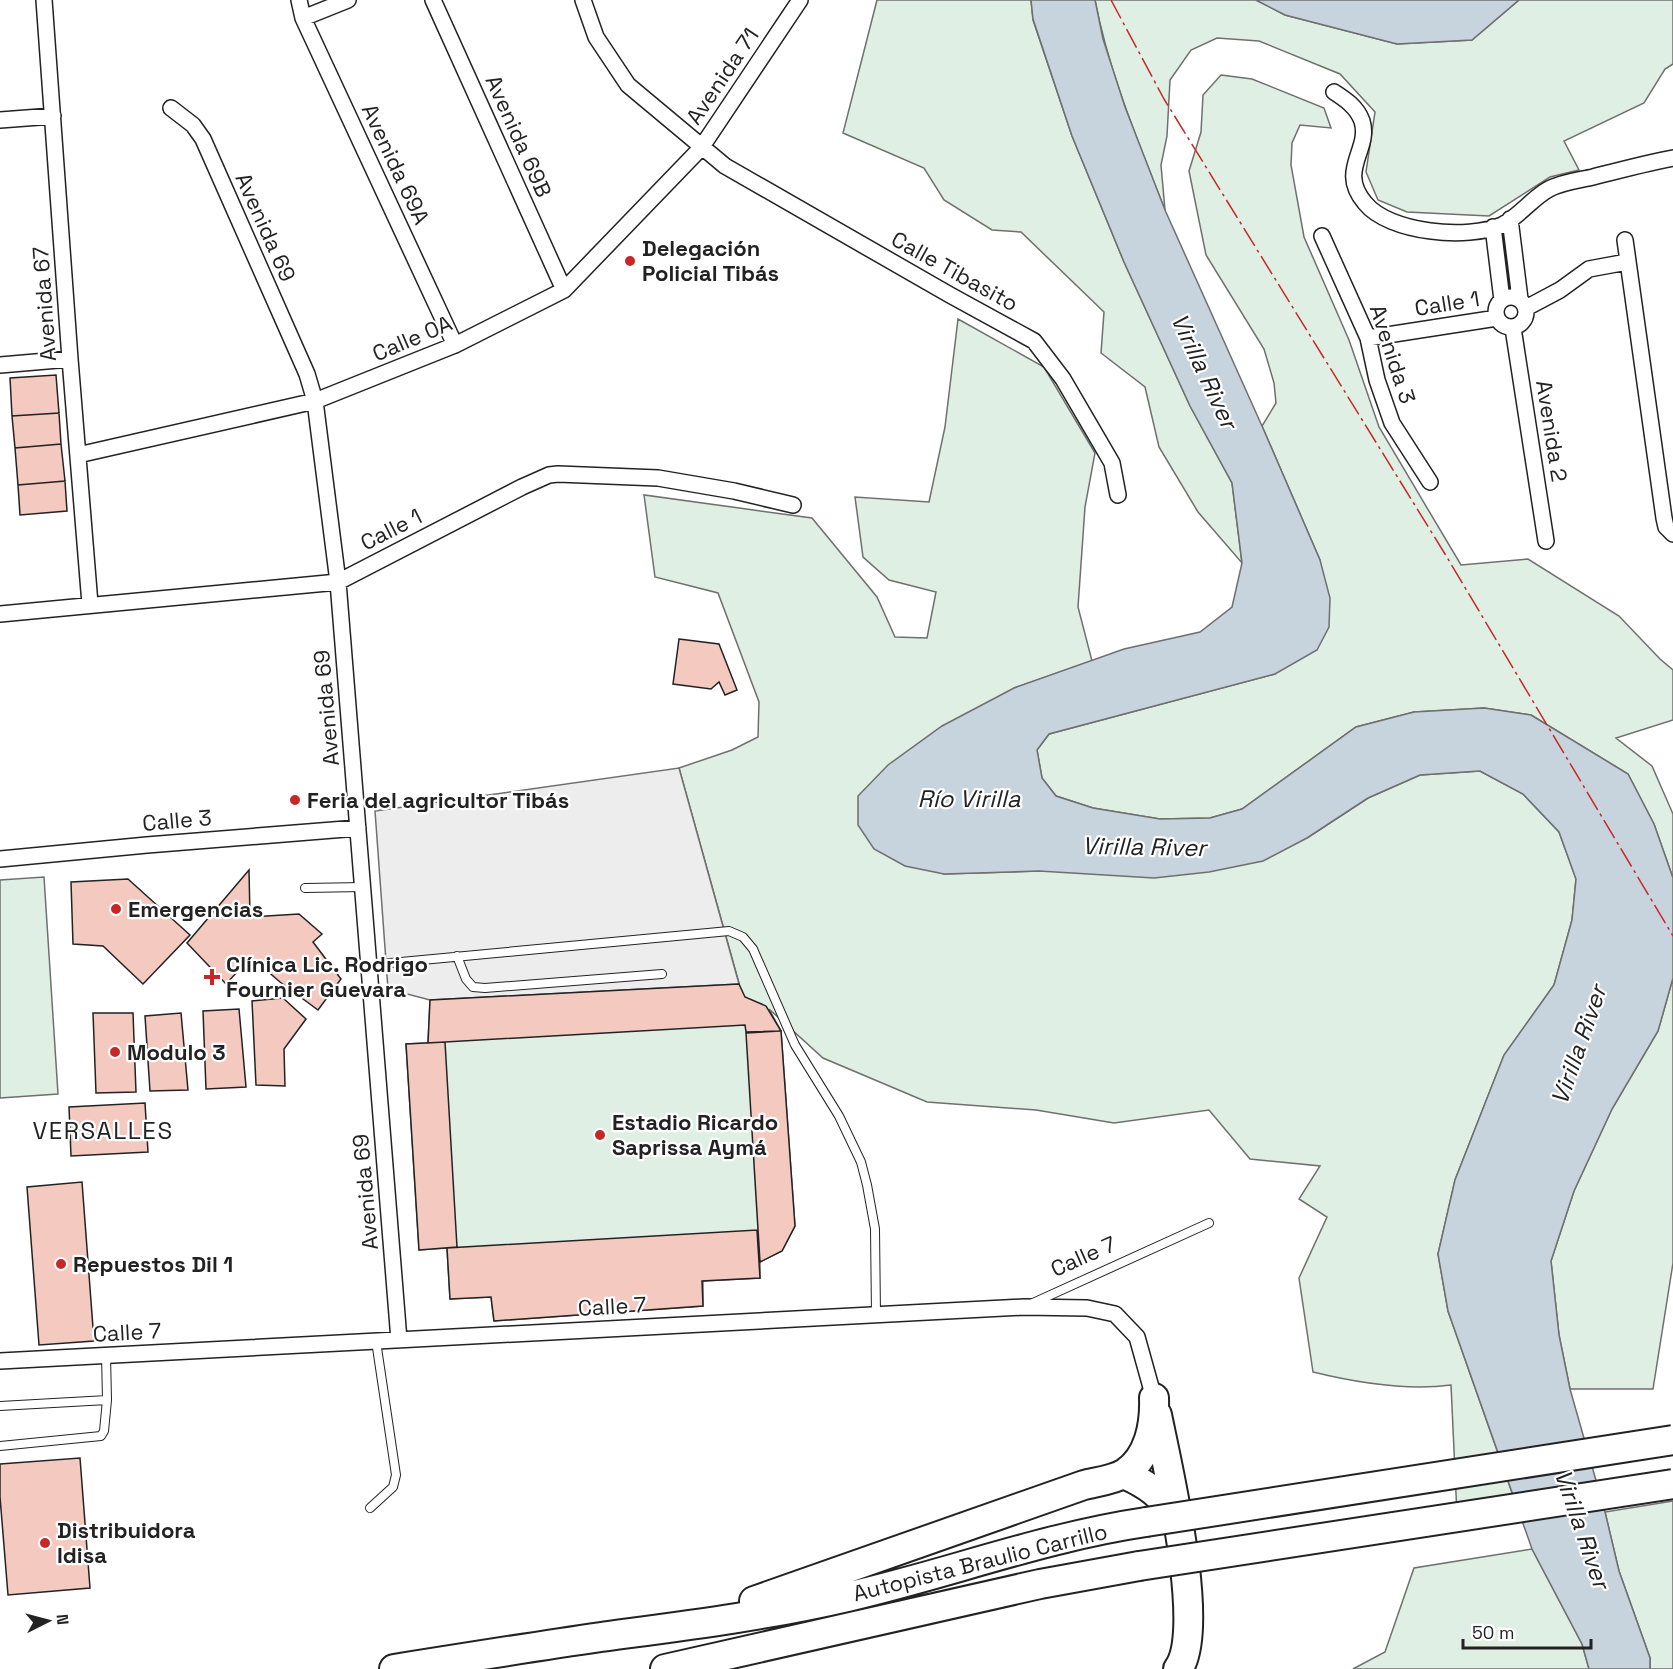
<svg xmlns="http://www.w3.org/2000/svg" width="1673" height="1669" viewBox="0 0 1673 1669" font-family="'Space Grotesk',sans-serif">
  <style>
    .green { fill: #e0efe3; stroke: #6f6f6f; stroke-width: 1.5 }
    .parking { fill: #ededed; stroke: #6f6f6f; stroke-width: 1.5 }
    .water { fill: #c7d3dd; stroke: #6f6f6f; stroke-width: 1.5 }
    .building { fill: #f3c9c0; stroke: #222; stroke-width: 1.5 }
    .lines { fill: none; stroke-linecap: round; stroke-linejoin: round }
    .lane-casing { stroke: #222; stroke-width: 10 }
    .street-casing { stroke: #222; stroke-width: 18 }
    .highway-casing { stroke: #222; stroke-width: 32 }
    .lane { stroke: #fff; stroke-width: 8 }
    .street { stroke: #fff; stroke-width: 15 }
    .highway { stroke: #fff; stroke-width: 28 }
    .highway-bridge-casing { stroke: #222; stroke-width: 32; stroke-linecap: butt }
    .highway-bridge { stroke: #fff; stroke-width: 28 }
    .power { stroke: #c62828; stroke-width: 1.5; stroke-dasharray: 21 4.5 3 4.5; stroke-linecap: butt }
    .poi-dot { fill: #c62828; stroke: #fff; stroke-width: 2 }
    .labels { text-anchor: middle; stroke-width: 4.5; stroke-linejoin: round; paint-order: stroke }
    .street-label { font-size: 22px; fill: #222; stroke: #fff }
    .poi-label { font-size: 22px; font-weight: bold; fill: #222; stroke: #fff; text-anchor: start }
    .water-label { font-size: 24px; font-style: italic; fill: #222; stroke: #fff }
    .neighbourhood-label { font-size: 24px; letter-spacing: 1.5px; fill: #222; stroke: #fff }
  </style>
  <rect width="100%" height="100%" fill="#fff"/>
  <!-- green -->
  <path class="green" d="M877,0H1031L1033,20L1072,136L1124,262L1190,406L1232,483L1242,563L1198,512L1159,447L1145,387L1101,353L1104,312L1021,232L992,230L944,200L924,168L843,133Z
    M1095,0H1256L1285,15L1397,44L1472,40L1519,0H1673V64L1665,69L1644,103L1564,141L1579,170L1550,177L1489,216L1407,212L1378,200L1366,172L1375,112L1340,74L1259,41L1217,38L1191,50L1170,80L1167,136L1161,165L1165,210C1138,141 1109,73 1095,0Z
    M1221,75L1252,79L1324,108L1331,128L1300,125L1292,143L1291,165L1304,237L1349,340L1379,427L1461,565L1528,559L1619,616L1660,659L1673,670V720L1616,738L1652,766L1673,814V878L1654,824L1628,774L1531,715L1484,708L1414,712L1356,727L1242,809L1210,818L1160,819L1093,808L1056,796L1042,778L1037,750L1049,734L1275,674L1320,560L1262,426L1276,403L1274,383L1264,349L1206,255L1189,171L1201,132L1203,95Z
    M958,319L1044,367L1095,453L1085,507L1078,607L1092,661L1014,688L944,874L1039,871L1307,838L1368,798L1420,775L1480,771L1523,794L1559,832L1576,879L1572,920L1554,985L1504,1055L1455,1180L1438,1254L1448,1311L1517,1507L1457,1515L1451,1385C1406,1391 1358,1383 1313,1372L1299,1278L1327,1217L1299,1199L1320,1166L1250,1159L1209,1110L1114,1123L1036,1110L927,1102L823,1058L769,1009L781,1031L795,1226L782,1251L760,1262V1278L703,1281V1306L494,1321L491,1297L450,1299L447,1248L419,1250L406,1044L428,1043L430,1000L739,983L679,768L732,750L758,737L759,702L718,593L655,577L644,495L812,518L877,597L895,637L927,638L936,592L889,580L863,557L855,497L929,502L945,427Z
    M44,877L58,1094L0,1098V880Z
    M1673,978V1263L1653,1389H1570L1559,1335L1551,1261L1574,1191L1612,1109L1658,1031Z
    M1673,1501V1669H1650V1658L1619,1571L1605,1512Z
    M1532,1549L1582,1644L1589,1669H1353L1385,1652L1414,1568Z"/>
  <!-- parking -->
  <path class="parking" d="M679,768L739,984L430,1000L388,989L375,811Z"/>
  <!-- water -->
  <path class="water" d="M1031,0H1095L1103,39L1125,107L1165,210L1262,426L1320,560L1330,598L1329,627L1317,650L1275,674L1049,734L1037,750L1042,778L1056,796L1093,808L1160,819L1210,818L1242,809L1356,727L1414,712L1484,708L1531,715L1628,774L1654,824L1673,878V978L1658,1031L1612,1109L1574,1191L1551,1261L1559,1335L1570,1389L1605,1512L1619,1571L1650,1658V1669H1589L1582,1644L1532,1549L1448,1311L1438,1254L1455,1180L1504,1055L1554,985L1572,920L1576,879L1559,832L1523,794L1480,771L1420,775L1368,798L1307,838L1263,861L1209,872L1154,878L1039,871L944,874L905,866L874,849L858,825V796L888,765L942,726L1014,688L1124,649L1200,632L1232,607L1242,563L1232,483L1190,406L1124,262L1072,136L1033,19Z
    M1256,0H1519L1472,40L1397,44L1285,15Z"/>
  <!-- building -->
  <path class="building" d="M56,375L59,413L12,416L10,378Z
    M59,413L61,444L15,448L12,416Z
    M61,444L65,481L18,485L15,448Z
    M65,481L67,511L20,515L18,485Z
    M679,639L719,644L737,690L725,695L719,682L711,689L673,684Z
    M249,870L250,917L299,914L322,934L313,942L341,979L318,1010L280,982L251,957L226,984L187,943Z
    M128,879L190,935L143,984L103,946L73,944L71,882Z
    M739,984L745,997L766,1006L781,1031L746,1032L745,1025L428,1043L430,1000Z
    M283,998L306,1019L284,1049L285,1086L256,1085L252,1001Z
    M239,1009L246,1087L206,1089L203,1011Z
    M93,1013H133L136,1092L96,1093Z
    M181,1013L188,1090L150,1091L145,1016Z
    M781,1031L795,1226L782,1251L760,1262L746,1033Z
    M445,1042L457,1247L419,1250L406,1044Z
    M145,1103L148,1152L71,1156L69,1107Z
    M82,1182L94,1341L39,1345L27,1187Z
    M757,1230L760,1278L702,1281L703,1306L494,1321L491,1297L450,1299L447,1248Z
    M80,1458L90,1588L8,1595L0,1497V1464Z"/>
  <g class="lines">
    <!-- lane casing -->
    <g class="lane-casing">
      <path id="lane" d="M305,888L363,887
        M457,956L466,979L473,987L485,988L662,974
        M369,965L729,931L743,937L753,949L795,1045L839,1116L861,1162L867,1185L875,1229L876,1315
        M1033,1303L1209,1223
        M106,1355L107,1400
        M0,1406L107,1400L104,1431L101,1436L0,1446
        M370,1508L393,1487L396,1475L376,1341"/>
    </g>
    <!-- street casing -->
    <g class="street-casing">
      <path id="street" d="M44,0L70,359L90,604
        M299,0L303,18L455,345
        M433,0L564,290
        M583,0L596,37L628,85L725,166L950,295L1034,341L1063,379L1112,463L1118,495
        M303,18L348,0
        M1334,92C1345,99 1357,107 1362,121C1371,150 1337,170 1365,203C1389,233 1468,240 1502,225C1520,216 1532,198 1549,189C1562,182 1580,180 1593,177C1620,170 1646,163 1673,158
        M171,108L193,125L203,139L307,374L315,401L338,582L399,1340
        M0,120L53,116
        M1510,219L1520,299
        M1493,227L1502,300
        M1322,236L1368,338L1377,380L1392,423L1430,482
        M1625,240L1664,518L1666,527L1673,534
        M1496 312a15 15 0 1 1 30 0a15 15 0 1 1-30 0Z
        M1526,308L1560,290L1589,269L1627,262
        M1513,328L1546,541
        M1368,338L1497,318
        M0,365L70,359
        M78,455L315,401L455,345L564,290L701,148L800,0
        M0,614L338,582L522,487L549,475L558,474L658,478L734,491L793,505
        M0,859L147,845L358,828
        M0,1361L1024,1307L1087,1308L1115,1314L1137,1337L1154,1398"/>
    </g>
    <!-- highway casing -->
    <g class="highway-casing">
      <path id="highway" d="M1157,1415C1167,1465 1207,1631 1178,1669
        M1124,1474C1148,1485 1162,1494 1175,1518
        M754,1601L1084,1485C1096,1482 1114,1480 1125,1473C1149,1457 1155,1425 1154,1398
        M394,1669C463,1658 532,1647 601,1637C683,1626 765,1616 847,1597C947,1574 1044,1537 1146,1522
        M665,1669L1040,1584L1139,1566"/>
    </g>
    <!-- lane -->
    <use href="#lane" class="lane"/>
    <!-- street -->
    <use href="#street" class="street"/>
    <!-- highway -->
    <use href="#highway" class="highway"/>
    <!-- highway-bridge casing -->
    <g class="highway-bridge-casing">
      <path id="highway-bridge" d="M1146,1522L1673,1440
        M1139,1566L1673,1484"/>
    </g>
    <!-- highway-bridge -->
    <use href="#highway-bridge" class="highway-bridge"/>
    <!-- power -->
    <path class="power" d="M1111,0L1164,99L1445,554L1673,936"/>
  </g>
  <!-- markers -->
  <g class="poi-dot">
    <circle cx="630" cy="261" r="6"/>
    <circle cx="295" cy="800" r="6"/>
    <circle cx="116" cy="909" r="6"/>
    <path d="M209 968h6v6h6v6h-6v6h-6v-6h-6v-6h6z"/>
    <circle cx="115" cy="1052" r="6"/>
    <circle cx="600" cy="1135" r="6"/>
    <circle cx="61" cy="1264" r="6"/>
    <circle cx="45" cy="1543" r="6"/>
  </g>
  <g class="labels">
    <!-- street labels -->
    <g class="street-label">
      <text transform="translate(722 76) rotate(-56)" y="8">Avenida 71</text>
      <text transform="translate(519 136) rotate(66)" y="8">Avenida 69B</text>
      <text transform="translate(396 164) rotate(65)" y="8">Avenida 69A</text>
      <text transform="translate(266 227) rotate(66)" y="8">Avenida 69</text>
      <text transform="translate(955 271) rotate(29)" y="8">Calle Tibasito</text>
      <text transform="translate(1447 303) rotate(-9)" y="8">Calle 1</text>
      <text transform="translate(44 304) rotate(-94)" y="8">Avenida 67</text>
      <text transform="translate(412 338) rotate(-23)" y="8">Calle 0A</text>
      <text transform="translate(1393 354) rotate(72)" y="8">Avenida 3</text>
      <text transform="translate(1552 431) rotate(81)" y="8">Avenida 2</text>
      <text transform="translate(391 529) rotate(-27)" y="8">Calle 1</text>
      <text transform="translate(326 708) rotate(-95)" y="8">Avenida 69</text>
      <text transform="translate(177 820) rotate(-5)" y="8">Calle 3</text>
      <text transform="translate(365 1192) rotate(-95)" y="8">Avenida 69</text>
      <text transform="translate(1083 1256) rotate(-24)" y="8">Calle 7</text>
      <text transform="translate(612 1306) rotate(-3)" y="8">Calle 7</text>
      <text transform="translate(127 1332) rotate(-3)" y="8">Calle 7</text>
      <text transform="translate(980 1562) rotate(-14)" y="8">Autopista Braulio Carrillo</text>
    </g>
    <!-- poi labels -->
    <g class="poi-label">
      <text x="642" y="256">Delegación<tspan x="642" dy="25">Policial Tibás</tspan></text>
      <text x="307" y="808">Feria del agricultor Tibás</text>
      <text x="128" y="917">Emergencias</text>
      <text x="226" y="972">Clínica Lic. Rodrigo<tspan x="226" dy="25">Fournier Guevara</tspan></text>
      <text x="127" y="1060">Modulo 3</text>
      <text x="612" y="1130">Estadio Ricardo<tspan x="612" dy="25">Saprissa Aymá</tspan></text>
      <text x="73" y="1272">Repuestos Dil 1</text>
      <text x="57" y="1538">Distribuidora<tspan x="57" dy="25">Idisa</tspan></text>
    </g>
    <!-- water labels -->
    <g class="water-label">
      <text transform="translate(1204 371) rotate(65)" y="8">Virilla River</text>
      <text x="969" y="807">Río Virilla</text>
      <text transform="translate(1144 847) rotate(1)" y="8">Virilla River</text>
      <text transform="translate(1579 1045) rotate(-71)" y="8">Virilla River</text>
      <text transform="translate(1582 1529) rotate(71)" y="8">Virilla River</text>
    </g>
    <!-- neighbourhood labels -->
    <g class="neighbourhood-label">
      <text x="103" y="1139">VERSALLES</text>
    </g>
  </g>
  <!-- north arrow -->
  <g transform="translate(48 1621) rotate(84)" stroke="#ffffff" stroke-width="4.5" paint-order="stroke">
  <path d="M0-4.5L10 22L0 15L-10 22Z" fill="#222222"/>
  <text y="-9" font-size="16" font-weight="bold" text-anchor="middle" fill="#222222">N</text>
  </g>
  <!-- scale -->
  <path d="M1463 1639v9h128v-9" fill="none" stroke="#222222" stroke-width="3"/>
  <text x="1472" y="1639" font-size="18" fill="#222222" stroke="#ffffff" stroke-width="4.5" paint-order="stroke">50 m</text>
</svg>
